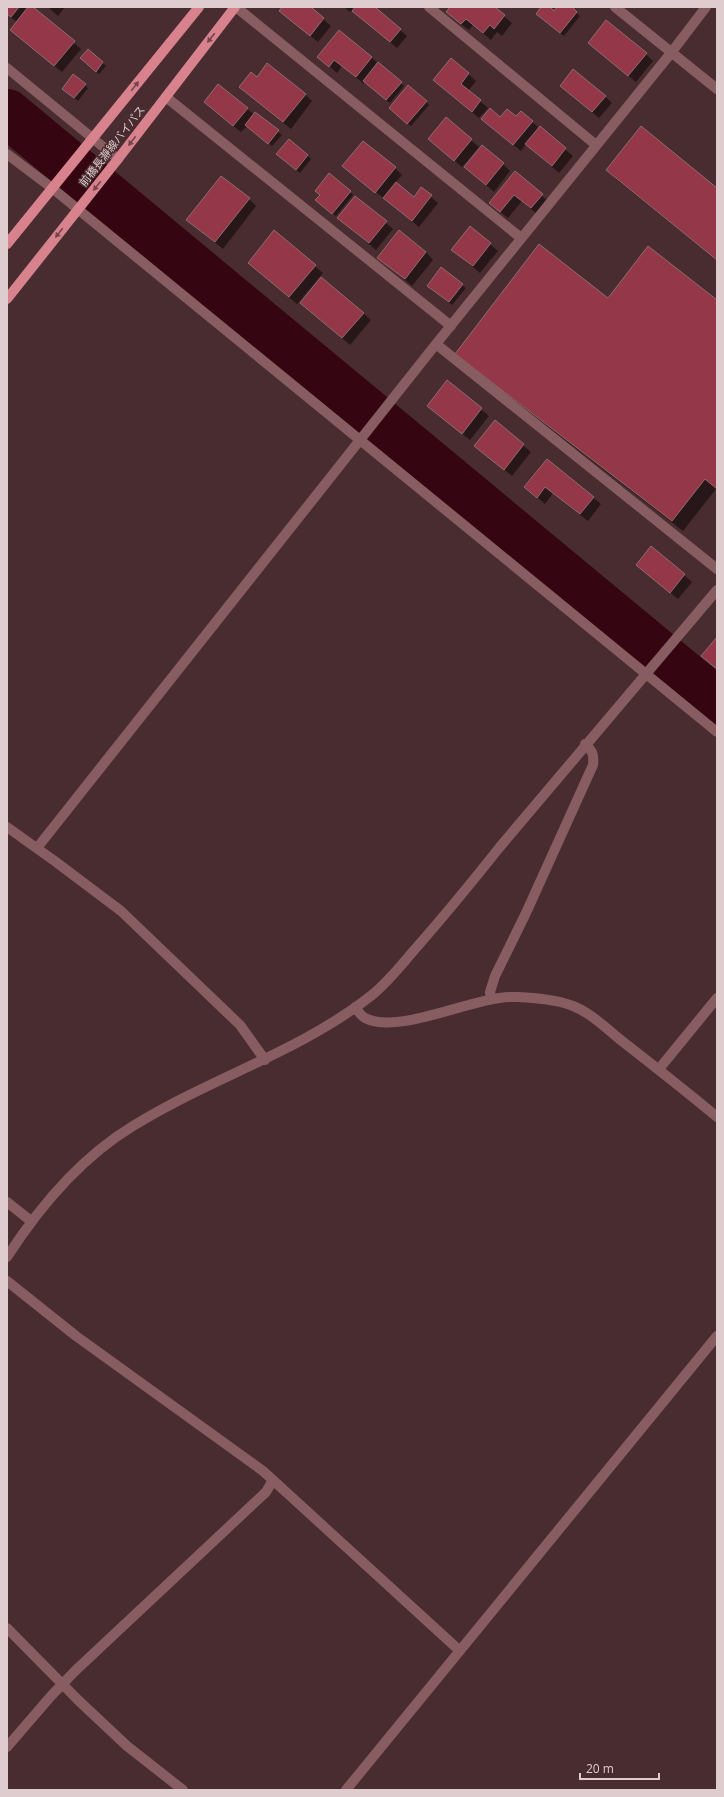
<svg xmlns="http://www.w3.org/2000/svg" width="724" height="1797" viewBox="0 0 724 1797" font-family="'Open Sans','Noto Sans JP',sans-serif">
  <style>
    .shadow { fill: #0007 }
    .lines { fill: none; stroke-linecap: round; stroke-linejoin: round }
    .river { stroke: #350511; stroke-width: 48 }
    .building { fill: #943749; stroke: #8e6c70 }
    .minor { stroke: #885d62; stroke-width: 10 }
    .major { stroke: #d7828d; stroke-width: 10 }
    .oneway { fill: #74464b }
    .labels { text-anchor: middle; stroke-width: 3; stroke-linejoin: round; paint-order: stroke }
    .street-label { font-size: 11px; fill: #dfccce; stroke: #492c2f }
  </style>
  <rect width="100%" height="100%" fill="#492c2f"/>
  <!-- shadow -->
  <path class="shadow" d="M7,7H31L81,49L62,72L18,37L17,22L7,14Z
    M48,7H65L58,16Z
    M283,7H309L331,26L318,42L280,11Z
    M344,7H373L407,36L397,48L352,10L350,12Z
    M451,7H493L512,23L502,36L497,32L491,40L473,25L469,30L454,19Z
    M543,7H548L554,12L559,7H570L580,16L564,36L540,17Z
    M589,43L646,54L653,61L636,82Z
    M88,50L106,66L99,74L84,62Z
    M319,57H371L404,86L390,103L365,82L364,84L342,66L337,73Z
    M468,74L476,81L468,91L488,108L479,118L434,80Z
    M257,78L305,94L312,101L291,129L240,87Z
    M85,85L88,88L78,101L67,92Z
    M561,86L605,96L612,103L599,118Z
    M426,102L429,105L411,126L394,112Z
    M212,109H247L282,135L272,146L247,126L241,132Z
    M501,118L532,122L573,156L559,173L526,144L521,151L490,126Z
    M446,119L479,147L462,167L429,139Z
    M307,155L311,159L300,173L281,158Z
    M503,164L510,171L494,192L465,167Z
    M344,166L395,168L402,175L395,183L414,198L422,189L438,203L419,227Z
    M607,170L717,189V260L617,180Z
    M516,173L549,202L538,215L522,201L508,218L498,210Z
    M350,192L353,195L336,216L320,204Z
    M355,197L393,229L376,250L338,218Z
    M249,199L256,206L223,249L187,220Z
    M470,227L498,251L480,273L453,250Z
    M275,232L323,273L297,304L249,263Z
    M426,252L433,260L412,286L379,257Z
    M462,285L466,288L452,305L431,289Z
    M608,299L717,301V490L716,489L683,531L467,364Z
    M301,303L363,313L371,320L350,345Z
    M447,381L489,416L470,440L428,406Z
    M495,422L531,452L512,476L476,446Z
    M547,460L601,504L588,521L553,493L545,504L525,487Z
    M651,548L692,582L678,599L637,565Z"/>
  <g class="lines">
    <!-- river -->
    <path class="river" d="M7,113L717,702"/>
  </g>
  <!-- building -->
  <path class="building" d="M7,7H19L11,17L7,14Z
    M28,7H33L75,41L54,66L10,30Z
    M282,7H311L324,18L310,36L279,11Z
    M355,7H375L401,29L390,42L352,11Z
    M450,7H495L505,15L494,29L490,25L483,33L466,19L461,24L446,12Z
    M541,7H550L554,11L557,7H572L577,12L560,33L536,14Z
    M606,20L647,53L628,76L588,43Z
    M339,30L372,57L356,77L334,60L329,67L317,57Z
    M88,49L103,62L96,72L80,58Z
    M451,58L469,73L461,84L481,100L472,112L433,80Z
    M378,62L402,82L386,100L363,81Z
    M267,63L306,94L283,122L239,87L251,72L257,77Z
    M573,69L606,96L592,112L560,86Z
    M73,74L86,84L74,98L62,89Z
    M218,84L248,108L233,126L204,102Z
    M408,85L427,101L407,124L389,108Z
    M490,108L500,117L507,109L516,116L521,111L533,121L513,145L481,119Z
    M255,112L279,130L268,144L245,125Z
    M446,117L472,139L454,161L428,139Z
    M540,126L566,148L552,166L525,144Z
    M641,126L717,188V260L606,170Z
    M289,139L308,155L296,170L276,154Z
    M363,141L396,167L375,193L342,166Z
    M482,145L504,163L486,185L464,167Z
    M515,171L543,194L531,208L514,195L500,212L489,203Z
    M329,173L351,191L332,214L315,200L320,195L315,191Z
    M221,176L250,198L215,242L186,220Z
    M396,182L414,197L421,187L432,195L412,221L383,198Z
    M355,196L387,221L369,243L337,218Z
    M470,226L491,243L473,266L451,250Z
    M274,230L316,265L289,297L248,263Z
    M399,230L426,252L405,279L377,258Z
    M539,244L608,298L648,246L717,300V489L705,479L672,521L455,354Z
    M441,267L463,284L449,302L427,286Z
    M321,277L364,313L342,338L300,303Z
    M447,380L482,408L462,434L427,406Z
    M495,420L524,444L504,470L474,446Z
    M547,459L594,497L580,514L545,487L537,498L524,487Z
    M651,546L685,574L670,593L636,565Z
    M717,637V669L701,656Z"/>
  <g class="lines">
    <!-- minor -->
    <path class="minor" d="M236,7L521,238
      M429,7L596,145
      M615,7L717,89
      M7,68L118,159
      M166,97L451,326
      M7,154L52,188L717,732
      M436,344L717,569
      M7,827L56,862L121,911L240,1025L265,1060
      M37,848L436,344L671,53L706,7
      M491,999L490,992L495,976L526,913L593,765C594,755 593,751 585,744
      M355,1007C358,1011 361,1016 365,1018C399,1036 475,995 516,997C534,998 555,999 573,1006C591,1013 607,1029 622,1041C654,1066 686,1091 717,1117
      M659,1069L717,998
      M7,1202L31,1221
      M7,1257C40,1206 80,1158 133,1126C210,1078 300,1052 372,995C389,981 402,964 416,948C445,915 472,882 499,848C571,762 644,676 717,590
      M7,1281L76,1336L263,1471L460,1651
      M7,1628L78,1700L127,1746L183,1790
      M7,1747L51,1696L75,1671L266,1492L273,1480
      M346,1790L717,1336"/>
    <!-- major -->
    <path class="major" d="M7,244L199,7
      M7,299L118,159L235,7"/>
  </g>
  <!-- one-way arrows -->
  <defs><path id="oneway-solid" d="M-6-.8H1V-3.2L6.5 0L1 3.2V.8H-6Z"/></defs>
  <g class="oneway">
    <use href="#oneway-solid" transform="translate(211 38) rotate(128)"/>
    <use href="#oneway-solid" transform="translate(135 86) rotate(-51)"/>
    <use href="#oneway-solid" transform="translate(132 141) rotate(127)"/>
    <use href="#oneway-solid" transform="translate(97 186) rotate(129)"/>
    <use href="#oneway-solid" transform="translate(59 233) rotate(128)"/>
  </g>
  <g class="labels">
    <!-- street labels -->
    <g class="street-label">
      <text transform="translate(112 146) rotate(-52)" y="4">前橋長瀞線バイパス</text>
    </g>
  </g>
  <!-- border -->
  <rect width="724" height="1797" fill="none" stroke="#dfccce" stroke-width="16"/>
  <!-- scale -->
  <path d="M580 1773v6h79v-6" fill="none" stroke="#dfccce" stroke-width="2"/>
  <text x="586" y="1773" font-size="12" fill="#dfccce" stroke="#492c2f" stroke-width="3" paint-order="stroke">20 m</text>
</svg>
